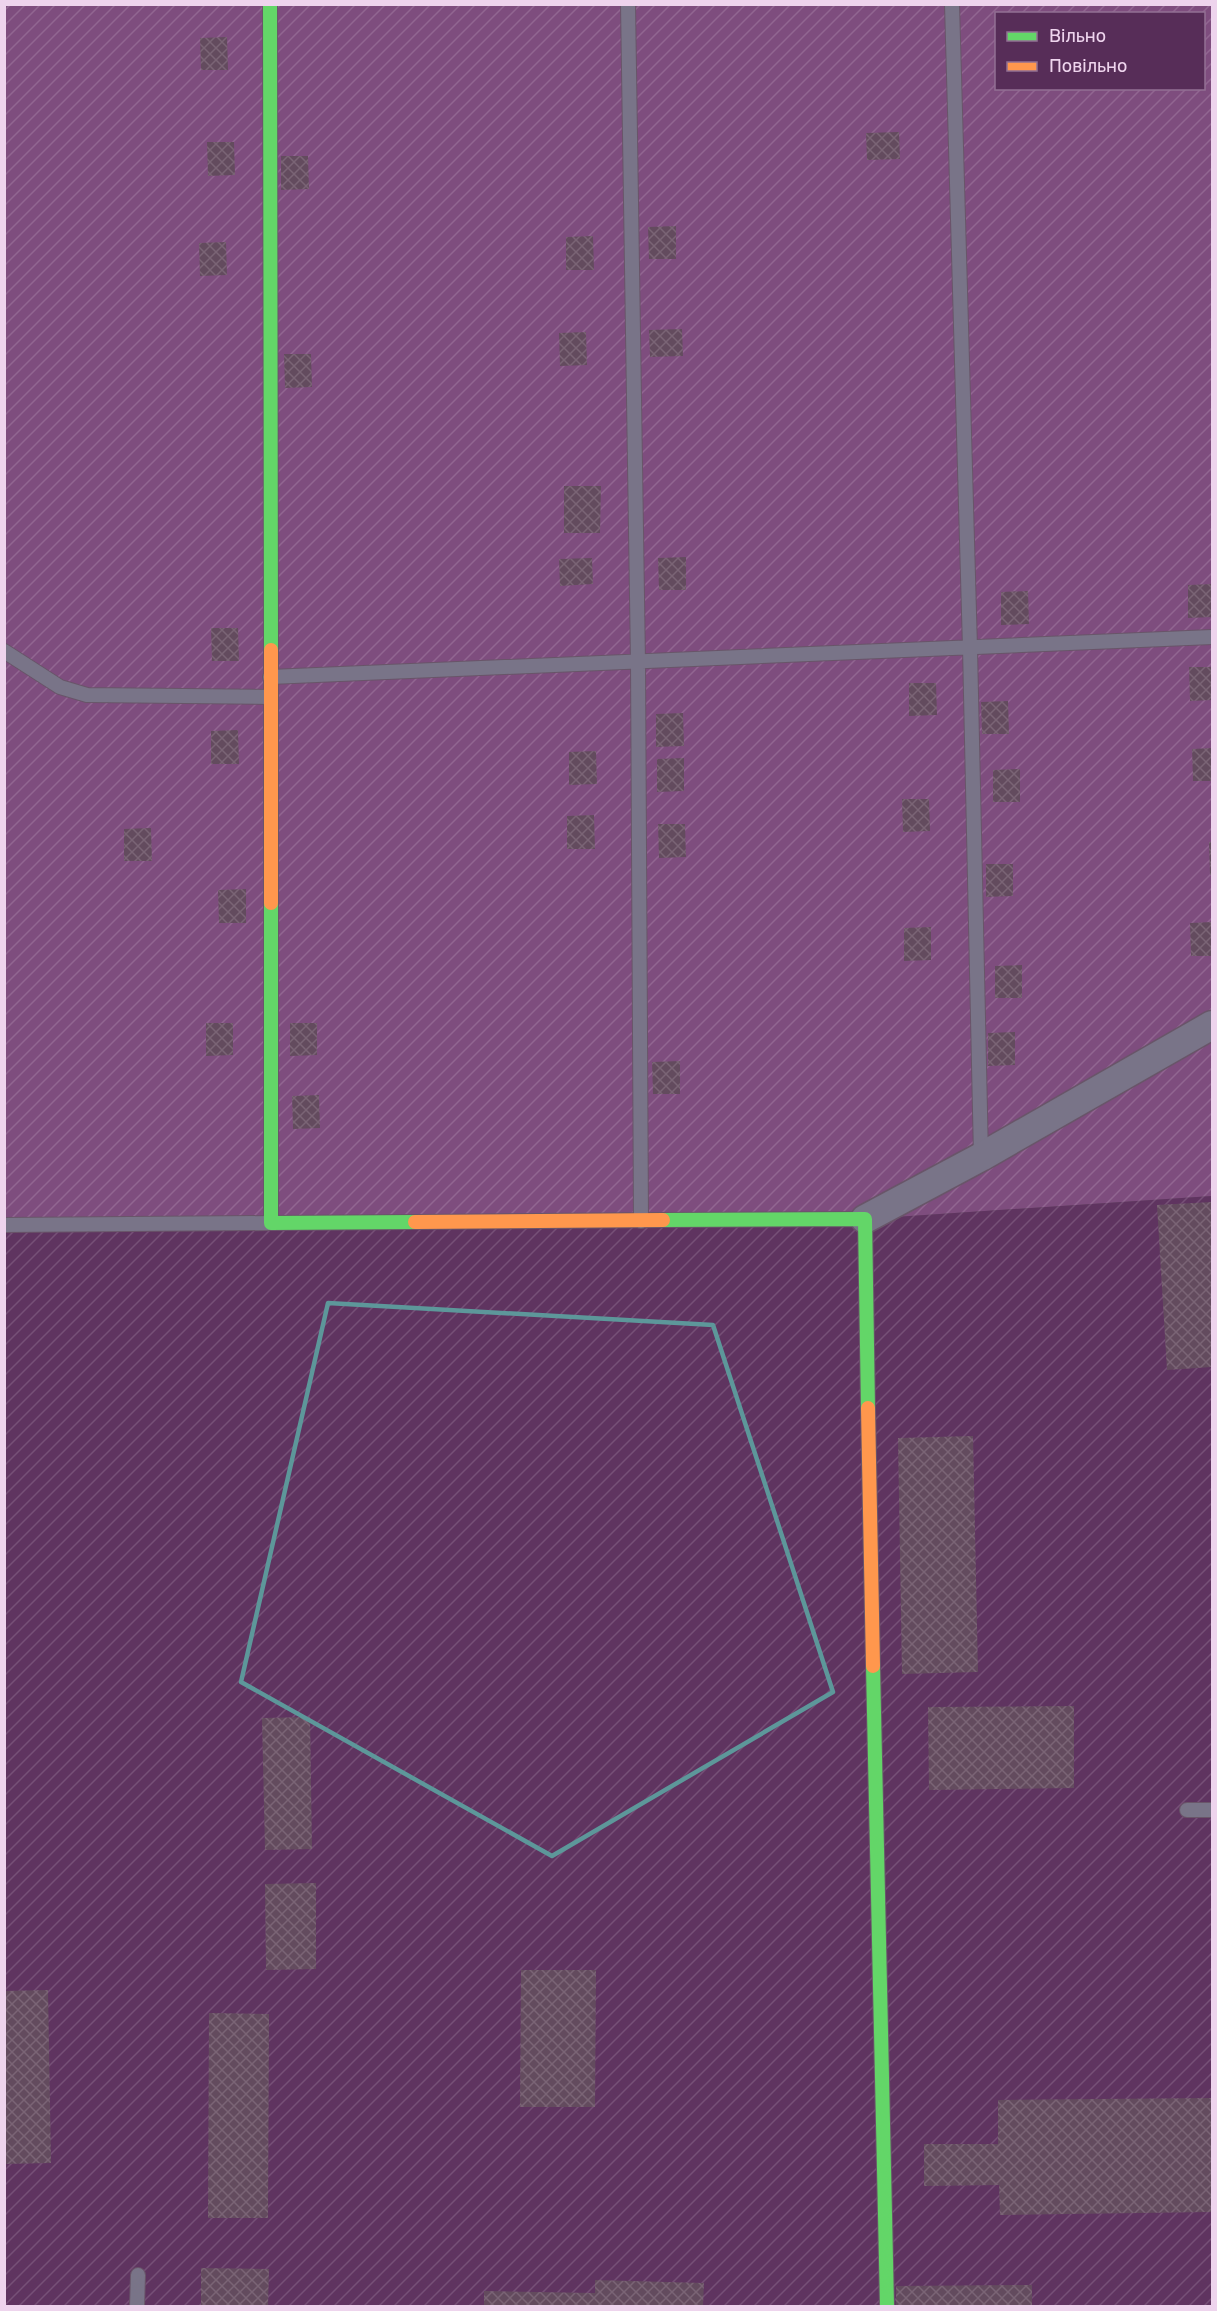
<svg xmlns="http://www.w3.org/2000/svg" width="1217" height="2311" viewBox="0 0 1217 2311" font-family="Rubik,sans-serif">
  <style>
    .industrial { fill: url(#industrial-furrows) }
    .garden { fill: url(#garden-furrows); fill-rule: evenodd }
    .building { fill: url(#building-cross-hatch) }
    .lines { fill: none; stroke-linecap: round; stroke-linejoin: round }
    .lane-casing { stroke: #695569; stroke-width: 16 }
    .street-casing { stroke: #695569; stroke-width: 31 }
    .fast-casing { stroke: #695569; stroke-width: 16 }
    .slow-casing { stroke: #695569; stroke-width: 16 }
    .lane { stroke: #797488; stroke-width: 14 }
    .street { stroke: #797488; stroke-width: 28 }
    .fast { stroke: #63d668; stroke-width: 14 }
    .slow { stroke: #ff974d; stroke-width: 14 }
    .marked { fill: none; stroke: #5d979a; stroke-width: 4.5; stroke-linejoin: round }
  </style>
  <defs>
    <pattern id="industrial-furrows" width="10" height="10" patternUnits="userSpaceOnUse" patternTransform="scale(1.5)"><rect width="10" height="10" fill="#5f3460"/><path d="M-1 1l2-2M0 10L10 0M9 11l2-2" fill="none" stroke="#765077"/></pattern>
    <pattern id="garden-furrows" width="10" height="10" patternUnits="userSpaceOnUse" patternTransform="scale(1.5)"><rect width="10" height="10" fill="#7e4d7e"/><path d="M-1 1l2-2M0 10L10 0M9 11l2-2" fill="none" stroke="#916691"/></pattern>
    <pattern id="building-cross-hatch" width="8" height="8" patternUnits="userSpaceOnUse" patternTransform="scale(1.5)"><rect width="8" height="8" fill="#634b5e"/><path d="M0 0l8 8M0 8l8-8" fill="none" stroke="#7a6475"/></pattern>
  </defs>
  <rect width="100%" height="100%" fill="#4e374e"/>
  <!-- industrial -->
  <path class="industrial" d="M1212,1196V2306H5L4,1225L865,1219Z"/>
  <!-- garden -->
  <path class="garden" d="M4,5H1212V1196L865,1219L5,1225ZM996,14H1204V88H996Z"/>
  <!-- building -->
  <path class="building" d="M227,37L228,70H201L200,38Z
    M899,132L900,159L867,160L866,133Z
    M207,142H234L235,175L208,176Z
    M281,156H308L309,189L281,190Z
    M676,226V259H649L648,227Z
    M593,236L594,270H566V237Z
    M226,242L227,275L200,276L199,243Z
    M682,329L683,356L650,357L649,330Z
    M586,332L587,365L560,366L559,333Z
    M284,354H311L312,387L285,388Z
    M564,486H601L600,533H564Z
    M686,557V590H659L658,558Z
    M592,558L593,584L560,586L559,559Z
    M1212,584V617L1188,618V585Z
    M1028,591L1029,624L1001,625V592Z
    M211,628H238L239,661H212Z
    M1189,667H1212V700L1190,701Z
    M909,683H936L937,715L909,716Z
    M1008,701L1009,734H982L981,702Z
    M683,713L684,746L656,747V714Z
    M238,730L239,764H211V731Z
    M1212,748V781H1193L1192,749Z
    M596,751L597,784L569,785V752Z
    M684,758V791L657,792V759Z
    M1020,769V802H993V770Z
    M902,799H929L930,831L903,832Z
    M594,815L595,849H567V816Z
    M658,824H685L686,857L659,858Z
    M151,828L152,861H124V829Z
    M1209,842H1212V875H1210Z
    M986,864H1013V896L986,897Z
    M246,889V923H219L218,890Z
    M1212,922V956H1191L1190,923Z
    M931,927V960L904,961V928Z
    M1022,965V998H995V966Z
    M206,1023H233V1055L206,1056Z
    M290,1023H317V1055L290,1056Z
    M1015,1032V1065L988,1066V1033Z
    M680,1061V1094H653L652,1062Z
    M319,1095L320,1128L293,1129L292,1096Z
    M1212,1202V1367L1167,1370L1157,1205Z
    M973,1436L978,1672L902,1674L898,1438Z
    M1074,1706V1788L929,1790L928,1707Z
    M310,1717L312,1849L265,1850L262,1718Z
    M316,1883V1969L266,1970L265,1884Z
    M521,1970H596L595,2107H520Z
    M48,1990L51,2163L4,2164V1991Z
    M209,2013L269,2014L268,2218H208Z
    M1212,2098V2212L1000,2215L999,2185L924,2186V2144H998V2100Z
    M201,2268L269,2269L268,2306H201Z
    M595,2280L704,2283L703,2306H484V2291L595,2293Z
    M1032,2285V2306H896V2286Z"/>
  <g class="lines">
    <!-- lane casing -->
    <g class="lane-casing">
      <path id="lane" d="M628,4L638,662L641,1221
        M952,4L970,648L981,1157
        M4,651L60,687L87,695L271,697
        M270,677L1212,637
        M4,1225L271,1223
        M1187,1810H1212
        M137,2306L138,2275"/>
    </g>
    <!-- street casing -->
    <g class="street-casing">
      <path id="street" d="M865,1219L981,1157L1212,1025"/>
    </g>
    <!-- fast casing -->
    <g class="fast-casing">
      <path id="fast" d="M270,4L271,650
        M271,903V1223L415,1222
        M663,1220L865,1219L868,1408
        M873,1666L887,2306"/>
    </g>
    <!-- slow casing -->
    <g class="slow-casing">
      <path id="slow" d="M271,650V903
        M415,1222L663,1220
        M868,1408L873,1666"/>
    </g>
    <!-- lane -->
    <use href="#lane" class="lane"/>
    <!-- street -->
    <use href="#street" class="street"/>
    <!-- fast -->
    <use href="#fast" class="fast"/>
    <!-- slow -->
    <use href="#slow" class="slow"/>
  </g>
  <!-- marked area -->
  <path class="marked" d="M328,1303L713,1325L833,1692L552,1856L241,1682Z"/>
  <!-- border -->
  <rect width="1217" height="2311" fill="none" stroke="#eed4ed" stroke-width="12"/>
  <!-- legend -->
  <rect x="995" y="12" width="210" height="78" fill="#572d58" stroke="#937094" stroke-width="1.5"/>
  <rect x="1007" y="32" width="30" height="9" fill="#63d668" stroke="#937094" stroke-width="1.5"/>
  <text x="1049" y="42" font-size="18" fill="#eed4ed">Вільно</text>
  <rect x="1007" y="62" width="30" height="9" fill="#ff974d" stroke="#937094" stroke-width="1.5"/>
  <text x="1049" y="72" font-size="18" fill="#eed4ed">Повільно</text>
</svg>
